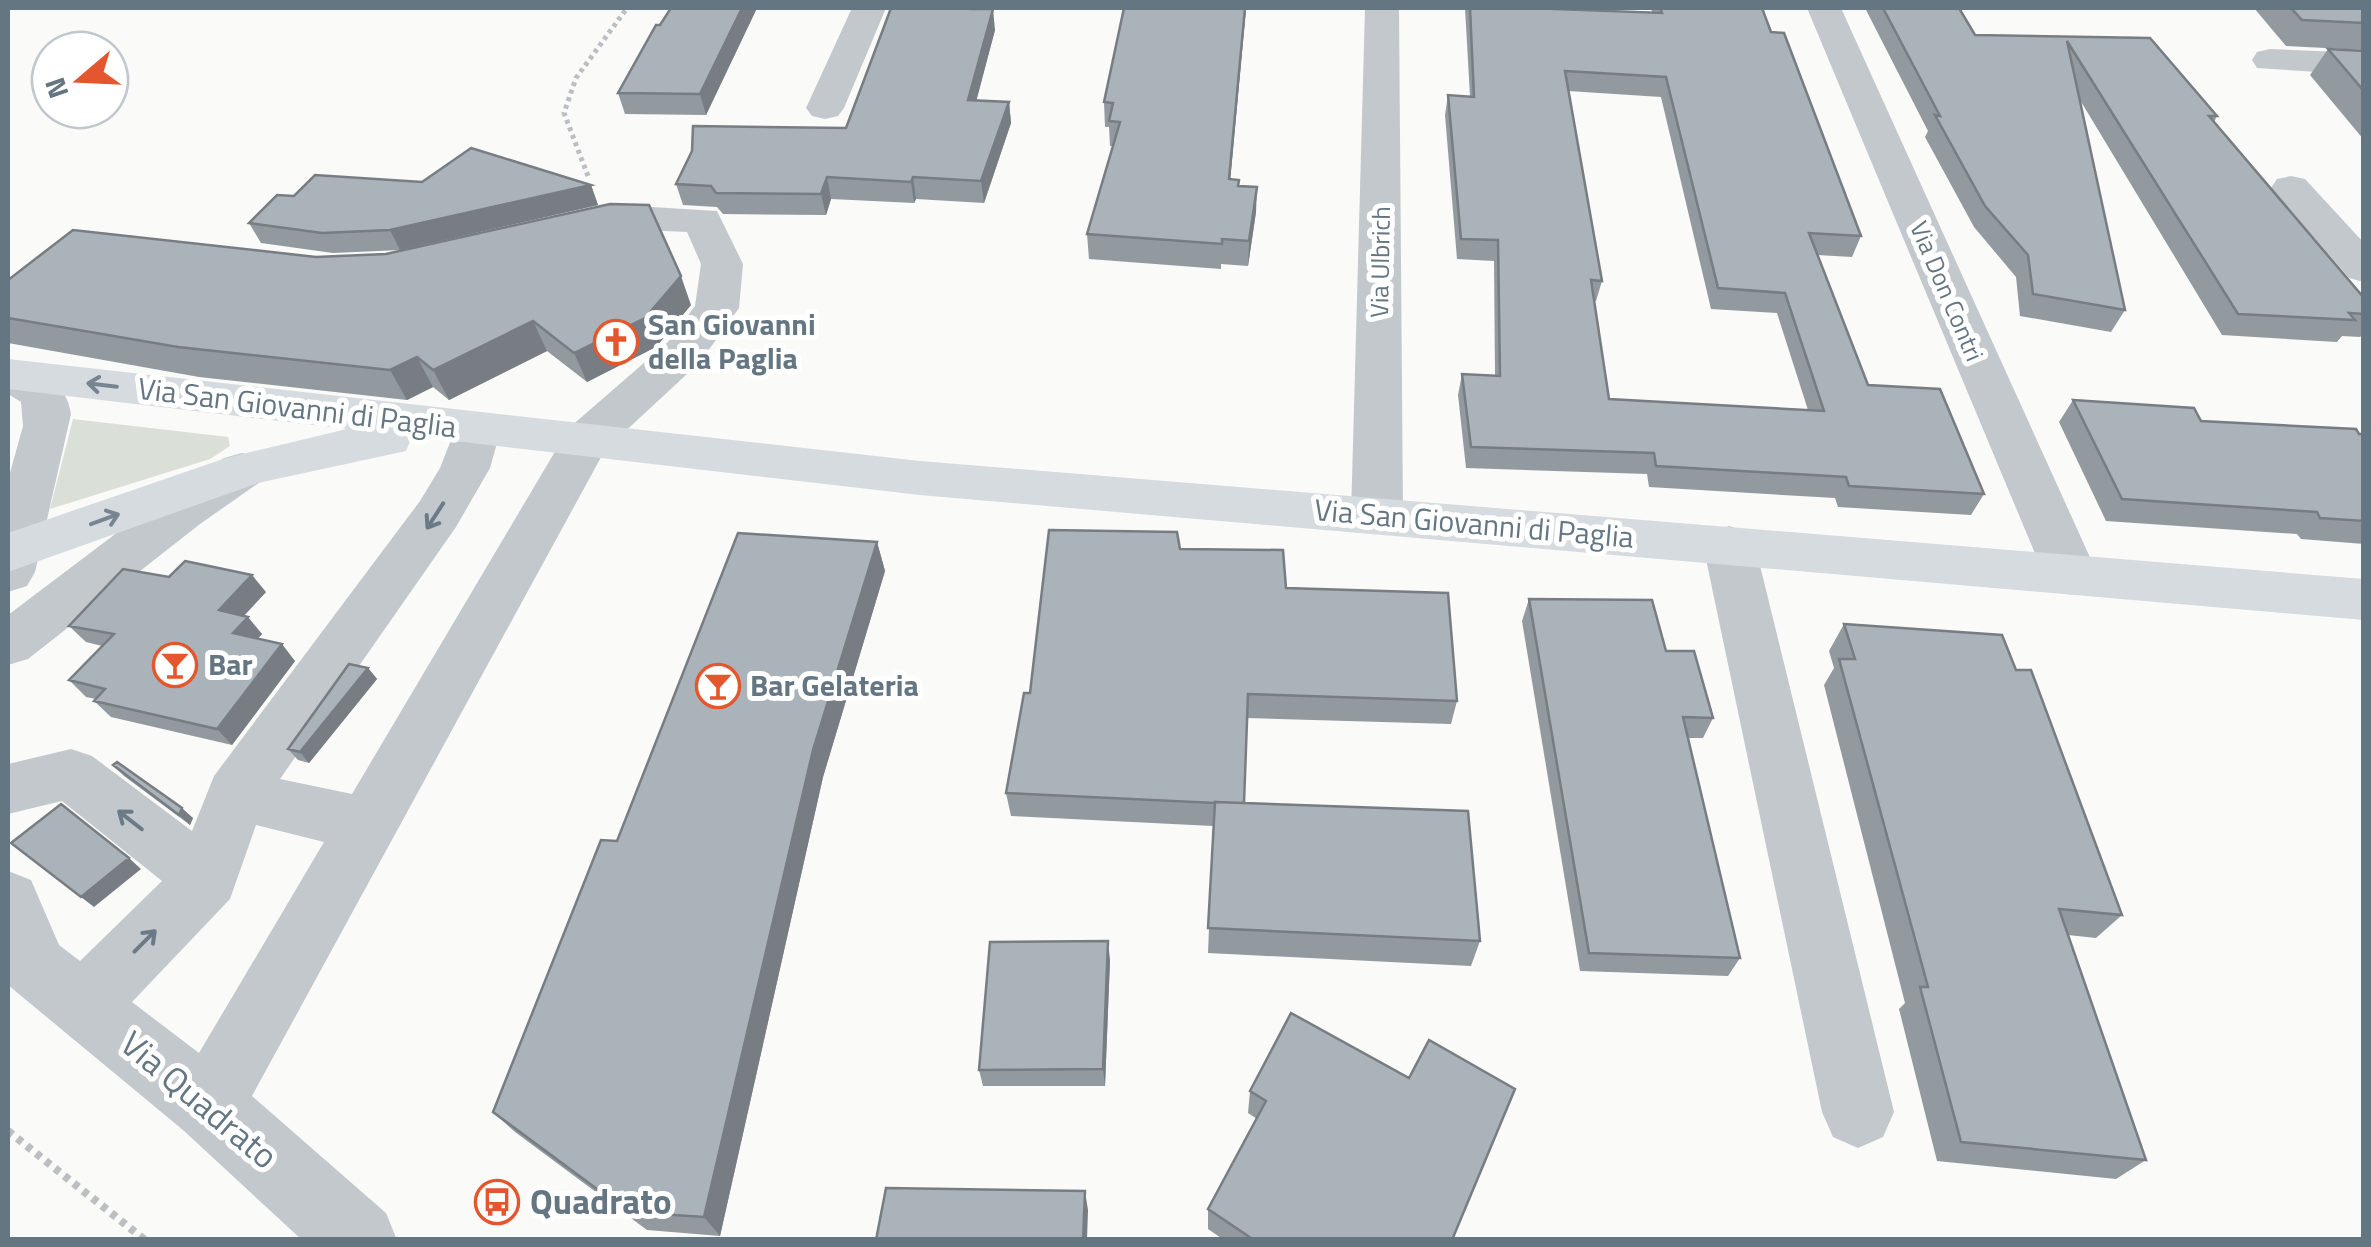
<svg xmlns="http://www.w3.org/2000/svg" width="2371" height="1247" font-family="'Titillium Web',sans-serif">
<rect width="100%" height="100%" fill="#fafaf8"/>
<path fill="#dadfd7" d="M73 419 228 437 230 446 210 459 50 509Z"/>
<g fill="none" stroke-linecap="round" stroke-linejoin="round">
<path stroke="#bbbfc2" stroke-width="5" stroke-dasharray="4 4" stroke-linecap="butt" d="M588 176 564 113 576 78 627 8"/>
<path stroke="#bbbfc2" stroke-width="8" stroke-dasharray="6 6" stroke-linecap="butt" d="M8 1131 145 1240"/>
<path fill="#c3c8cc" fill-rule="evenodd" d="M852 8H886L844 108 838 116 825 119 812 116 806 108Z
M1365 8H1399L1403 516 1395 529 1377 534 1359 529 1351 516Z
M1807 8H1841L2098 575 2090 589 2071 595 2052 589 2044 575Z
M2270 49 2364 53V75L2257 68 2252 60 2257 52Z
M2291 176 2305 179 2364 243V282L2349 278 2271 188 2277 179Z
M619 205 717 211 743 264 739 308 700 362 605 450 252 1096 386 1213 397 1240H302L183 1130 8 985V871L31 880 59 945 80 961 162 881 62 801 8 814V764L71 749 92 756 192 831 214 776 420 501 440 468 460 417 477 413 494 417 501 429 490 468 456 527 280 779 352 794 569 428 668 342 695 306 701 264 687 232 621 229 580 240 565 237 559 228 565 219ZM256 825 324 842 199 1053 132 1002 230 899Z
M8 361C38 369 66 380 71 414L35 572 27 586 8 592V480L23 426 21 402 8 394Z
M242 453 260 458 267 470 260 482 200 524 28 659 8 665V615L163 498 224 458Z
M1729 526 1748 532 1755 545 1894 1112 1883 1137 1858 1148 1833 1137 1822 1112 1703 545 1710 532Z"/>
<path fill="#d6dbdf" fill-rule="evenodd" d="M8 359 920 461 2364 579V620L920 495 412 436 406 451 258 483 8 572V533L226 458 347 429 8 389Z"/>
</g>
<path fill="#929a9f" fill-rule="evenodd" d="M671 8H757L706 115 625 114 618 93Z
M891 8H982L995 30 976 101 1009 102 1011 123 984 203 916 199 914 203 831 199 826 215 723 214 717 207 683 205 676 184 846 128Z
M1124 8H1246L1230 179 1239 186 1256 212 1248 266 1221 264V269L1089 259 1087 234 1113 146H1110L1109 127H1105L1104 102Z
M1465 8H1528L1652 12 1651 8H1762L1771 32 1861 236 1852 257 1817 255 1868 385 1984 494 1971 515 1838 507 1835 498 1649 487 1647 474 1466 468 1458 395 1462 374 1495 375 1494 261 1457 259 1445 115 1448 95 1470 96ZM1568 91 1661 97 1711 309 1777 313 1808 410 1609 399 1594 301H1596L1602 281Z
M1865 8H1959L1975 35 2150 38 2217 116 2214 122 2364 298V333L2360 337 2342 336 2337 342 2222 335 2080 100 2125 310 2111 332 2020 316 2016 277 1974 227 1925 137 1928 131Z
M2254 8H2364V50L2286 46Z
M2328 49 2364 51V140L2310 75Z
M422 182 591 185 598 205 400 250 333 253 261 243 249 223 294 196Z
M8 280 691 305 656 347 587 382 547 351 449 400 433 387 407 400 199 377 8 343Z
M2073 400 2201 421 2364 434V544L2301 539 2297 534 2106 521 2059 422Z
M877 542 885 571 823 777 720 1236 647 1230 515 1132 493 1112 617 841Z
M1180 549 1286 588 1457 701 1451 724 1247 718 1244 803 1480 941 1471 966 1208 953 1213 826 1011 816 1006 793 1030 693Z
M266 592 244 616 262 634 257 639 295 661 232 745 111 717 94 701 96 699 86 697 69 680 102 646 86 642 69 626Z
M1529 599 1666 651 1713 718 1703 738H1688L1740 958 1728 976 1580 971 1522 621Z
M1844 624 2016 670 2122 915 2096 938 2068 935 2146 1160 2116 1179 1937 1161 1899 1009 1905 1003 1824 685 1834 668 1829 651Z
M368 668 377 679 309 763 298 760 288 749Z
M113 765 193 818 190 825 124 776Z
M1110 960 1105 1086H983L979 1070Z
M1291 1013 1452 1240H1224L1208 1229V1209L1257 1119 1248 1113 1250 1091Z"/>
<path fill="#777d82" d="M742 8H757L706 115 700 94Z
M1245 8H1246L1228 204 1229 179Z
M993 9 995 30 971 121 968 100Z
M1009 102 1011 123 984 203 981 181Z
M827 177 831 199 826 215 821 194Z
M913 177 916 199 914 203 911 182Z
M591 185 598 205 400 250 390 230Z
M1257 187 1256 212 1248 266 1249 241Z
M681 276 691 305 656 347 587 382 574 353Z
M533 321 547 351 449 400 433 370Z
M417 357 433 387 407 400 390 370Z
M877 542 885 571 823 777 720 1236 704 1217 813 750Z
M252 575 266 592 233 627 219 610Z
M248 617 262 634 247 650 233 633Z
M282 644 295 661 232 745 217 729Z
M368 668 377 679 309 763 300 752Z
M182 808 193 818 190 825 179 815Z
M129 858 141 869 94 907 81 897Z
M1108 941 1110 960 1105 1086 1103 1069Z
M1085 1191 1088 1210 1087 1240H1083Z"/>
<path fill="#aab3b9" stroke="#777d82" stroke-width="2.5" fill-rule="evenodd" d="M671 8H742L700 94 618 93 656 25H660Z
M891 8H973L972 9H993L968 100 1009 102 981 181 913 177 911 182 827 177 821 194 716 193 711 186 676 184 692 151 693 126 846 128Z
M1124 8H1245L1229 179 1239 180 1238 186 1257 187 1249 241 1222 239V244L1087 234 1120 122 1109 121 1113 103 1104 102Z
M1470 8H1528L1662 13 1660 8H1762L1771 32 1784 33 1861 236 1809 233 1868 385 1940 389 1984 494 1849 486 1846 477 1656 466 1654 453 1471 447 1462 374 1500 376 1498 240 1461 239 1448 95 1474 97ZM1565 71 1666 77 1718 288 1785 293 1824 411 1609 399 1591 280 1602 281Z
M1883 8H1959L1975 35 2150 38 2217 116H2209L2364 298V314L2349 313 2355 320 2238 314 2067 41 2125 310 2033 294 2028 255 1985 206 1935 115 1940 116Z
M2291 8H2364V23L2302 20Z
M2328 49 2364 51V91Z
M471 148 591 185 390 230 322 233 249 223 277 195 294 196 315 175 422 182Z
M610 204 649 205 681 276 645 318 574 353 533 321 433 370 417 357 390 370 178 347 8 318V280L73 230 316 257 386 254Z
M2073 400 2194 408 2201 421 2356 429 2359 434H2364V521L2320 518 2317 512 2122 499Z
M1049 530 1177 532 1180 549 1283 550 1286 588 1448 593 1457 701 1248 694 1244 803 1215 802V803L1006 793 1024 693H1030Z
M738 533 877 542 813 750 704 1217 628 1212 493 1112 601 840 617 841Z
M185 561 252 575 219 610 248 617 233 633 282 644 217 729 94 701 105 689 69 680 114 634 69 626 123 569 169 577Z
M1529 599 1652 600 1666 651H1694L1713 718 1683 717 1740 958 1589 953Z
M1844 624 2002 635 2016 670H2031L2122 915 2059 909 2146 1160 1961 1142 1920 987H1928L1839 659H1855Z
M349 664 368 668 300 752 288 749Z
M117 762 182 808 179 815 113 765Z
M1215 802 1468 811 1480 941 1208 928Z
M61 804 129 858 81 897 11 843Z
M1108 941 1103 1069 979 1070 990 942Z
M1291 1013 1409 1078 1429 1040 1515 1089 1452 1240H1254L1208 1209 1266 1101 1250 1091Z
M886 1188 1085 1191 1083 1240H876Z"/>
<defs><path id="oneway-shaft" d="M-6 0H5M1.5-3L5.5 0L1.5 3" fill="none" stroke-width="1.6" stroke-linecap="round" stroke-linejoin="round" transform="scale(2.5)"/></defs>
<g stroke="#768591">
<use href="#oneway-shaft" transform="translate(102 385) rotate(-173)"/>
<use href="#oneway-shaft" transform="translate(105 519) rotate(-20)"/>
</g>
<g stroke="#6a7a87">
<use href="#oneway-shaft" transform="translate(435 516) rotate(123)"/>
<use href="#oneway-shaft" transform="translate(130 820) rotate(-142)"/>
<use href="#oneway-shaft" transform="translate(145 941) rotate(-45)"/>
</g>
<defs>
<symbol id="church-ring" viewBox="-11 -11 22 22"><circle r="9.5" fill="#fff" stroke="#e4572e" stroke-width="1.5"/><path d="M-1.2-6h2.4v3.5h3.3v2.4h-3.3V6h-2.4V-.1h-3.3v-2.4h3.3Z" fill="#e4572e"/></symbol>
<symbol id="bar-ring" viewBox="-11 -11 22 22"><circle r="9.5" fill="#fff" stroke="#e4572e" stroke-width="1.5"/><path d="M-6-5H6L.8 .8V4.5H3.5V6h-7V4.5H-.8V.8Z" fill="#e4572e"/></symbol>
<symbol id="bus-ring" viewBox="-11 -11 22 22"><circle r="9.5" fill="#fff" stroke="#e4572e" stroke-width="1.5"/><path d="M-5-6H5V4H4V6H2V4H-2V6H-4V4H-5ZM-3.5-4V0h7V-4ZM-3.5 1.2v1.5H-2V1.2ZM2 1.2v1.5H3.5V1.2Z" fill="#e4572e"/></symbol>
</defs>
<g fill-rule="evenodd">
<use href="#church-ring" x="591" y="317" width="50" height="50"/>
<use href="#bar-ring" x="150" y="640" width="50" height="50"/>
<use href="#bar-ring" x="693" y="661" width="50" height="50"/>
<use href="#bus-ring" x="472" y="1177" width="50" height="50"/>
</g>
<g text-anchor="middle" stroke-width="10" stroke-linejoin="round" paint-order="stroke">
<g font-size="25" fill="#657683" stroke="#fff">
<text transform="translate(1380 262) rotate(-89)" y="9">Via Ulbrich</text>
<text transform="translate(1947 291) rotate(67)" y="9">Via Don Contri</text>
</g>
<g font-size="30" font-weight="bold" fill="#657683" stroke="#fff" text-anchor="start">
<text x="648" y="335">San Giovanni<tspan x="648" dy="34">della Paglia</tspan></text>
<text x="208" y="675">Bar</text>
<text x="750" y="696">Bar Gelateria</text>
</g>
<g font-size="30" fill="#657683" stroke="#fff">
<text transform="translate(297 408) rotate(7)" y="10">Via San Giovanni di Paglia</text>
<text transform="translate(1474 524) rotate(5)" y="10">Via San Giovanni di Paglia</text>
</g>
<g font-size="35" fill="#657683" stroke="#fff">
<text transform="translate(199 1100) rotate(40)" y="12">Via Quadrato</text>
</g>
<g font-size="35" font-weight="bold" fill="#657683" stroke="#fff" text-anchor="start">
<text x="530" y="1214">Quadrato</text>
</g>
</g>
<rect width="2371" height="1247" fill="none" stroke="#657683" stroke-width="20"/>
<g transform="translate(80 80) rotate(251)"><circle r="48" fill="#ffffff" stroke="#c1c8cd" stroke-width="2.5"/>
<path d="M0-8L18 38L0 25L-18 38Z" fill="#e4572e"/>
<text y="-15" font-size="28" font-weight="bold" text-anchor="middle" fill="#657683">N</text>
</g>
</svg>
